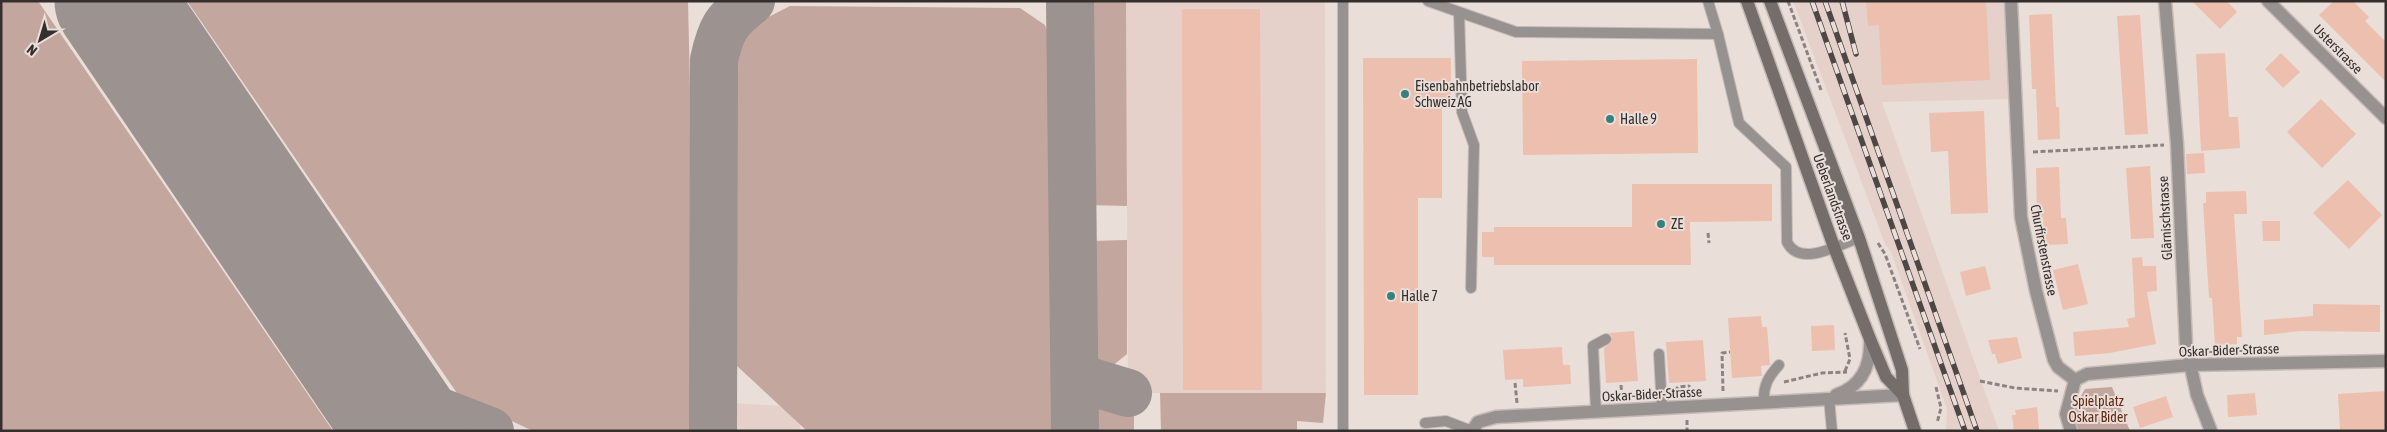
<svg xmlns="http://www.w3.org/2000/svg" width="2387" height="432" font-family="'Asap Condensed',sans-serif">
<rect width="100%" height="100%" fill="#eaded9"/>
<path fill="#e5d1ca" d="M1126 1H1325L1326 393H1128Z
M1793 1H2011L2015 99 1882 102 1999 431H1946L1947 409 1891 252 1885 244Z
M713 402 801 407 800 431H713Z"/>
<path fill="#c3a79e" d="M1 1H38L333 431H1Z
M187 1H688L698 431H533L459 396Z
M1088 1H1126L1127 206 1086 205Z
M790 6 1020 8 1045 25 1059 65 1062 431H807L737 366 728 68 751 26Z
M1127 240V354L1111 367 1101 366 1089 349 1090 241Z
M2112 387 2130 431H2078L2072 412 2085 389Z
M1128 393 1127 399 1134 400V431H1091C1092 418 1097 401 1111 395 1115 393 1123 394 1128 393Z
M1160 393H1326L1323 423 1297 421V431H1161Z"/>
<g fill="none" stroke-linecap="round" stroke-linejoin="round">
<path stroke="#9c928f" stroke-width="48" d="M1070 1 1075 431
M355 355 390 387 423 405 490 431
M1075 377 1128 393
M713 431 714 60C721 28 726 21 751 1"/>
<path stroke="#9c928f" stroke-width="119" d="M114 1 406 431"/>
</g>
<path fill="#edbfae" d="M1866 1H1986L1990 80 1882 85 1879 25 1868 26Z
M2192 1H2227L2237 12 2220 29Z
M2334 1H2353L2369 17 2365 21 2386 42V82L2319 15Z
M1182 9H1260L1262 390H1183Z
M2052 14 2056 107H2059L2060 139 2038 140 2036 89H2032L2029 15Z
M2140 15 2148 134 2125 135 2117 16Z
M2225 53 2229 117H2238L2240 148 2201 151 2196 54Z
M2281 53 2300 72 2283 88 2265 69Z
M1363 58H1451V106H1442V198H1418V395H1364Z
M1697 59 1698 153 1523 155 1522 61Z
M2321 99 2356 134 2322 168 2287 132Z
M1984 111 1988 213 1951 214 1948 151 1931 152 1929 113Z
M2204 153 2205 173 2187 174 2186 154Z
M2150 166 2154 238 2131 239 2126 168Z
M2059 167 2061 218H2066L2068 244 2045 245 2043 217H2037L2036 168Z
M2348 180 2382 215 2349 249 2313 213Z
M1632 184H1772V221L1690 222 1691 265H1494V257H1482V232H1494V227H1632Z
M2246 191 2247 214H2234L2242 337H2237V344L2215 345 2212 298H2209L2203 203H2206V192Z
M2262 221H2280V241H2263Z
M2142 257 2143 266H2156L2157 291 2147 292 2156 344 2110 353 2075 356 2073 332 2129 327 2127 319 2135 317 2132 258Z
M2078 264 2088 304 2063 310 2053 270Z
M1985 266 1991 289 1966 296 1960 272Z
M2313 304 2380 305V332L2301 331 2264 335V320L2313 316Z
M1761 316 1762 327H1767L1770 365 1761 366 1762 376 1732 378 1728 318Z
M1834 325 1835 350 1812 351 1811 326Z
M1634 331 1638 381 1606 383 1604 348 1612 342V336L1609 333Z
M2017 337 2022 358 1998 364 1995 354H1992L1988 340Z
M1703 340 1706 381 1669 383 1666 342Z
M1562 347 1563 365H1570L1571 384 1523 387V379L1505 380 1503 350Z
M2386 391V431H2340L2338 394Z
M2255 393 2257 415 2228 417 2227 395Z
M2166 396 2173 417 2140 428 2133 407Z
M2037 407 2039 429 2014 431 2012 415H2016L2015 410Z"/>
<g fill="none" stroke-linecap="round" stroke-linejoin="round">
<defs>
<path id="service" d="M1428 1 1459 12 1462 112 1474 145 1471 288
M1708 1 1718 34 1739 123 1786 167 1787 242C1800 268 1838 245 1859 238
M1459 12 1516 32 1718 34
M1659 354 1662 408
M1829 398 1832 431
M1764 402C1763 386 1768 377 1779 365
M1596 412 1593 346 1606 339
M1425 423 1446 421 1472 431
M1343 431V1"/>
<path id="minor" d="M2011 1 2021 217 2036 291 2054 360 2058 367 2075 380
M2165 1 2177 144 2186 345 2197 395 2211 431
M2075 380 2087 374 2190 365 2386 361
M1836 395C1862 386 1871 366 1870 339
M1472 431 1478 422 1496 417 1903 395
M2071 431 2066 414 2075 380"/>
<path id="tertiary" d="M2268 1 2386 118"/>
<path id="secondary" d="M1747 1 1834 247 1870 339 1886 377 1903 395
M1770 1 1859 238 1902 370 1903 395 1915 431"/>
</defs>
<use href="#service" stroke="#c6bbb7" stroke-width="12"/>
<use href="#minor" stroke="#c6bbb7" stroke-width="15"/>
<use href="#tertiary" stroke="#c6bbb7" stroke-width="15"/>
<use href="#secondary" stroke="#c6bbb7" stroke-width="15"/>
<path stroke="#8c8380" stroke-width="3" stroke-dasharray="5 2.5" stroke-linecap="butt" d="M1788 1 1821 90
M2033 152 2164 145
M1708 233 1709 243
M1878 243 1885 254 1920 349
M1845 371 1850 359 1845 333
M1980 381 2015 388 2058 391
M1784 382 1822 373 1847 372
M1515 383 1517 403
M1621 385 1622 397
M1936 387 1941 408 1937 423
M1675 391 1678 387 1689 386V385
M1723 391 1722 353 1730 352
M1687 420V431"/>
<use href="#service" stroke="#979290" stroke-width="10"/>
<use href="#minor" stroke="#979290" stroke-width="12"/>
<use href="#tertiary" stroke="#979290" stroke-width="12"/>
<use href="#secondary" stroke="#746d6a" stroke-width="12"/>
<defs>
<path id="rail" d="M1812 1 1965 431
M1825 1 1977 431
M1842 1 1856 54"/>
</defs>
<use href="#rail" stroke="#4d4745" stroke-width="5.5"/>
<use href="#rail" stroke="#eaded9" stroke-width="4" stroke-dasharray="11" stroke-linecap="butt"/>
</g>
<g fill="#38807c" stroke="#eaded9" stroke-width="2">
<circle cx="1405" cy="94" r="5"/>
<circle cx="1610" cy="119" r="5"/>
<circle cx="1661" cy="224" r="5"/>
<circle cx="1391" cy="296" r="5"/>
</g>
<g text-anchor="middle" stroke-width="4" stroke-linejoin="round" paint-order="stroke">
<g font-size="14" fill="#342f2d" stroke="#eaded9">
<text transform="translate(2338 49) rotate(45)" y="5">Usterstrasse</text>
<text transform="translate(1833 197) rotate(70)" y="5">Ueberlandstrasse</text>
<text transform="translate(2165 218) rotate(-93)" y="5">Glärnischstrasse</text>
<text transform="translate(2044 250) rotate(79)" y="5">Churfirstenstrasse</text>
<text transform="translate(2229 350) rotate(-2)" y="5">Oskar-Bider-Strasse</text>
<text transform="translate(1652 394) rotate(-3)" y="5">Oskar-Bider-Strasse</text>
</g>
<g font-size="14" fill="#342f2d" stroke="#eaded9" text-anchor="start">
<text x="1415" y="91">Eisenbahnbetriebslabor<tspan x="1415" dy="16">Schweiz AG</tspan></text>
<text x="1620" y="124">Halle 9</text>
<text x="1671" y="229">ZE</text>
<text x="1401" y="301">Halle 7</text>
</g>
<g font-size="14" fill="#612913" stroke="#eaded9">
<text x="2098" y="406">Spielplatz<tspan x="2098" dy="16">Oskar Bider</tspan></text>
</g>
</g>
<rect width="2387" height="432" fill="none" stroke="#342f2d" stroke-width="5"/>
<g transform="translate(40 40) rotate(218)" stroke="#eaded9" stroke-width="4" paint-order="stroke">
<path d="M0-4L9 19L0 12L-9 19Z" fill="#342f2d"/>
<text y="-8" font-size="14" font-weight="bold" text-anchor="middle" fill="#342f2d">N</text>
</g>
</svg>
